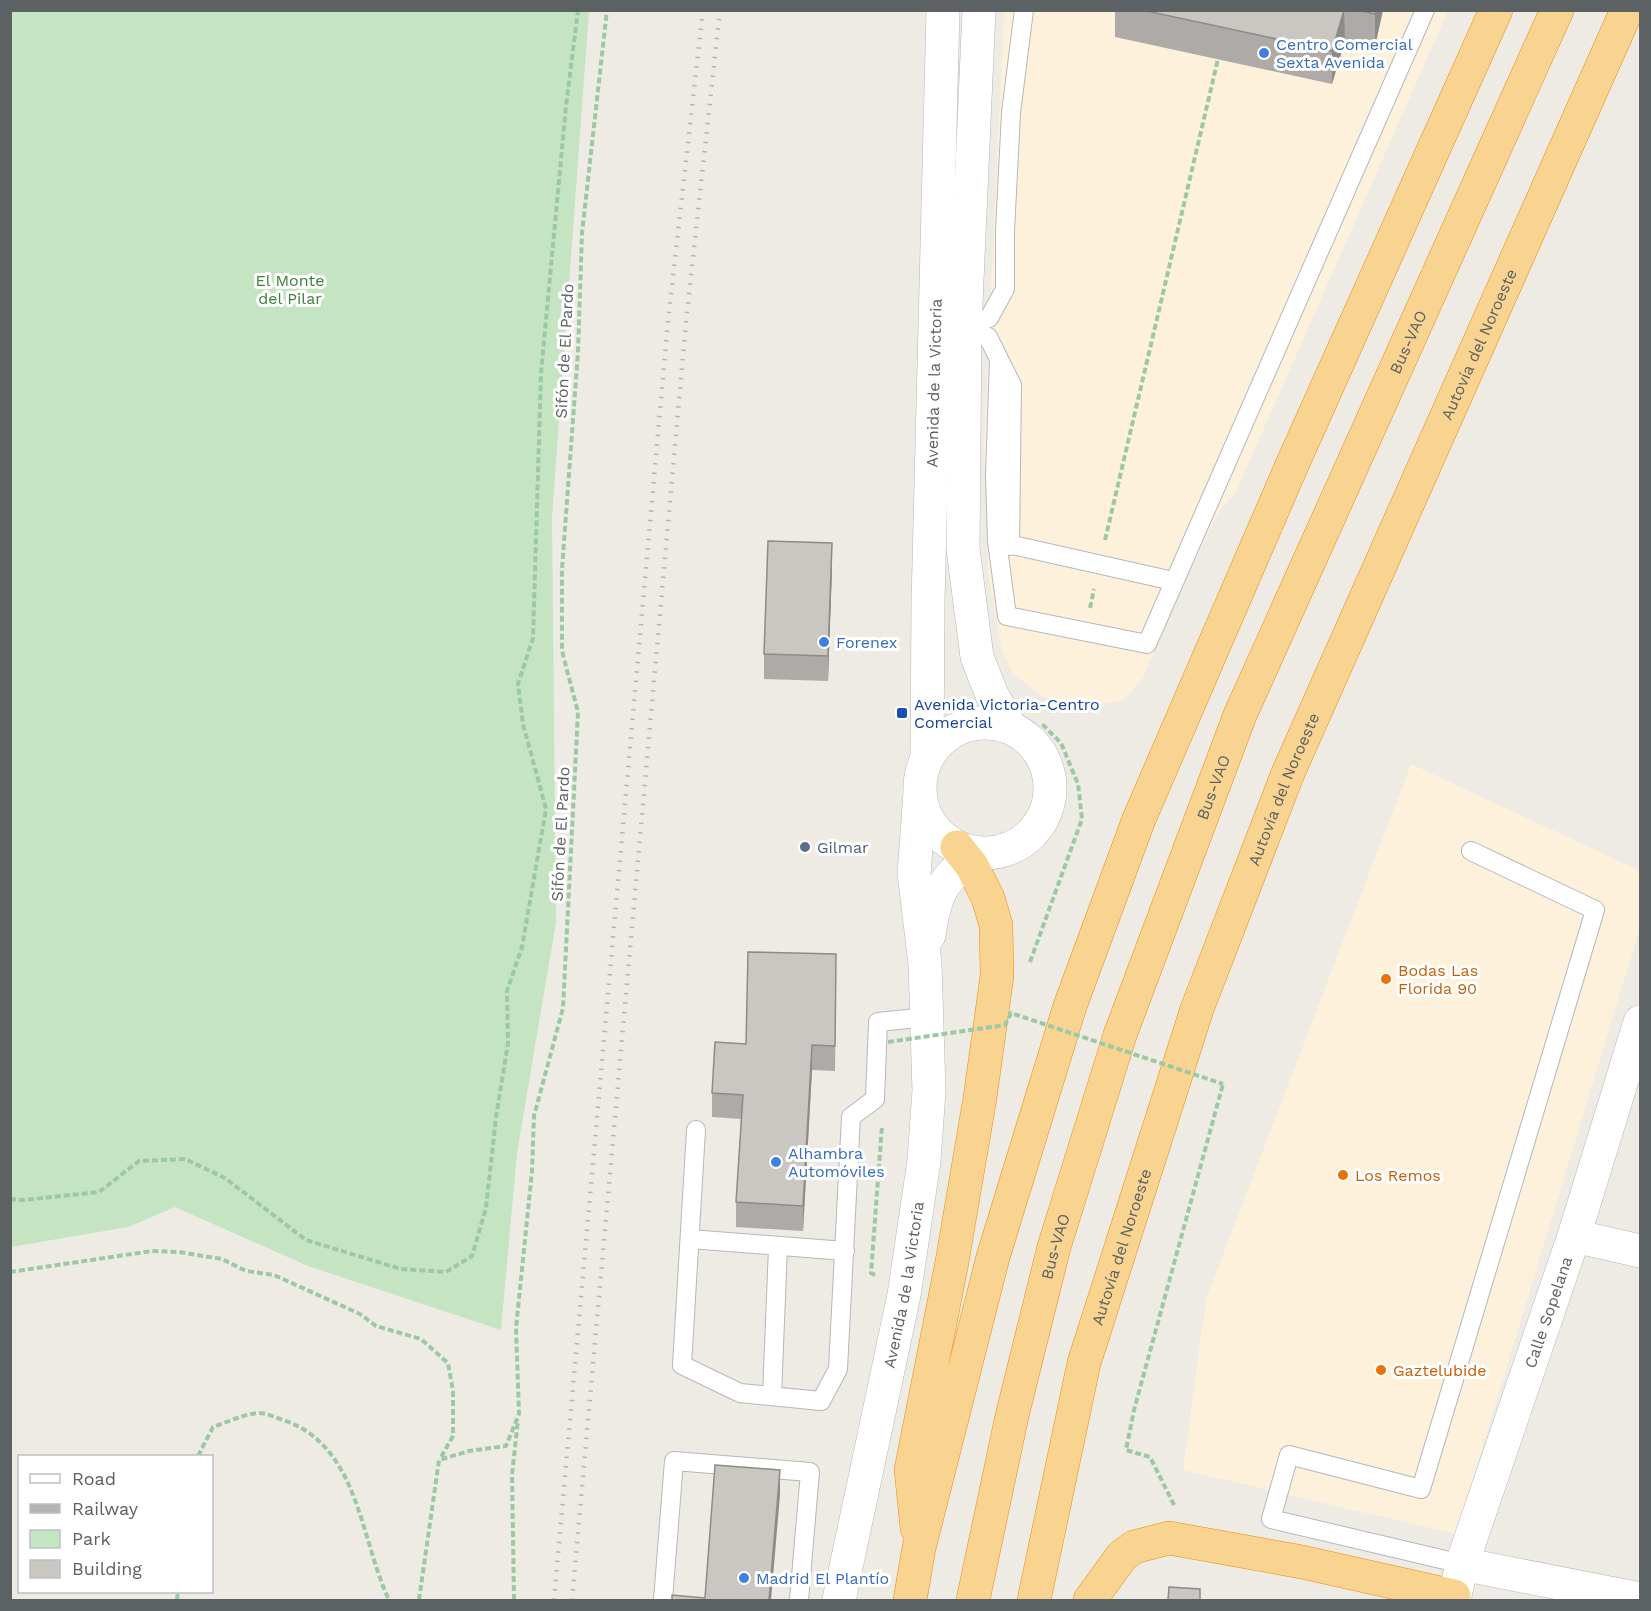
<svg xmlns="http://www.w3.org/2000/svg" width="1651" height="1611" font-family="'Work Sans',sans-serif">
<rect width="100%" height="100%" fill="#eeebe4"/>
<path fill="#fdf1db" d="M1004 11H1448L1235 494 1220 509 1170 612 1143 678 1124 700 1077 709 1044 697 1013 674 1002 651 988 573 984 445Z
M1411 764 1640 871V928L1456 1534 1183 1470 1206 1299Z"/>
<path fill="#c5e5c2" d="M11 10 589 11 552 517 556 922 517 1153 501 1330 308 1266 175 1207 128 1227 11 1247Z"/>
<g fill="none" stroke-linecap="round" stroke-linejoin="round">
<defs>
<path id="service" d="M962 322 988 337 999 359 995 475 997 541 1007 616 1147 644 1425 10
M961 329 965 325 989 318 1005 289V231L1011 113 1024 10
M1001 363 1012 385 1010 546
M999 542 1173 581
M696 1130 682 1365 740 1393 821 1401 838 1369 851 1117 875 1099 878 1022 927 1017
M690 1239 845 1251
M772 1396 778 1247
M1462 1564 1271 1519 1289 1455 1421 1489 1595 910 1471 851
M663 1600 674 1461 810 1472 799 1600"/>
<g id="minor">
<path d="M1574 1236 1640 1251"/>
<path d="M1462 1564 1640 1599"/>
<path id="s1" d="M1454 1600 1462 1564 1574 1236 1640 1022"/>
</g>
<g id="tertiary">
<path d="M979 10 965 325 963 549 977 657 992 695 1010 727"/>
<circle cx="985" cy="788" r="65"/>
<path id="s2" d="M927 757 928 602 943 10"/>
<path d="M929 935C935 893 943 876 979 853"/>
<path id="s3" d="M839 1600 904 1295 924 1161 929 1091 925 963 914 874 920 793"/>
</g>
<g id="motorway">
<path d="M917 1528 911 1470 952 1262 980 1098 997 976 996 925 988 898 972 866 957 847"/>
<path d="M910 1600 919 1548 993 1257 1070 1006 1139 819 1292 465 1496 10"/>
<path id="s4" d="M973 1600 1012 1416 1054 1247 1120 1035 1240 715 1557 10"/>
<path id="s5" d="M1034 1600 1084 1363 1197 1009 1288 773 1627 10"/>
<path d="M1090 1600 1122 1556 1134 1547 1169 1538 1302 1562 1454 1596"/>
</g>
</defs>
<use href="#service" stroke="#b5b7bb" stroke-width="20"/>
<use href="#minor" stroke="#b5b7bb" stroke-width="34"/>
<use href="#tertiary" stroke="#b5b7bb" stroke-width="34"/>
<use href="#motorway" stroke="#eb8b08" stroke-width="34"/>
<path stroke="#9cc8a4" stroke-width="4" stroke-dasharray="6 3" stroke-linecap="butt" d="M1105 540 1218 59
M1090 608 1094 589
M1030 962 1082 819 1078 784 1061 743 1041 723
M10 1199 24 1200 99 1192 139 1161 185 1159 225 1178 306 1240 401 1269 446 1272 472 1256 486 1208 496 1117 508 1043 507 991 522 947 546 809 523 724 518 684 533 638 541 373 566 106 578 10
M10 1272 152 1251 179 1252 222 1259 246 1271 274 1275 360 1314 376 1326 421 1339 448 1363 453 1391V1436L440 1459
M875 1275 871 1273 882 1126
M198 1456 213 1427C227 1422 242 1415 257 1413 265 1412 276 1418 283 1420 359 1445 360 1539 389 1600
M1174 1505 1150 1457 1126 1450 1134 1410 1223 1084
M177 1600 178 1592
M419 1600 439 1460 469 1451 506 1446 519 1414 516 1328 532 1171 534 1116 563 1008 578 712 562 651V569L578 352 582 233 607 10
M514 1600 512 1475 518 1420"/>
<use href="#service" stroke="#fff" stroke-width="18"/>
<use href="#minor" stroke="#fff" stroke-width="33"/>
<use href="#tertiary" stroke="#fff" stroke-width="33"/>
<use href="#motorway" stroke="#f9d390" stroke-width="33"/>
<path stroke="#b3b4b4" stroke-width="4.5" stroke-dasharray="1.5 8" stroke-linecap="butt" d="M554 1600 668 321 703 10
M572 1600 686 322 720 10"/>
<path stroke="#9cc8a4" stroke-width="4" stroke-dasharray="6 3" stroke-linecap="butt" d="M888 1042 1005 1025 1011 1013 1223 1084"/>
</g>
<path fill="#aeaaa7" d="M1115 10H1383L1375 46 1345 41 1332 84 1115 37Z
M832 568 828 681 764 679V654Z
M836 979 835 1071 812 1070 803 1231 736 1227V1202L741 1119 712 1117V1093L746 1044Z"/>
<path fill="#8d8b88" d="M1344 10 1345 41 1332 84V51Z
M1376 10H1383L1375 46V14Z
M832 543V568L828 681V656Z
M812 1045V1070L803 1231V1206Z
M780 1470V1495L771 1600H769Z"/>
<path fill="#cac6c2" stroke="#8d8b88" stroke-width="1.5" d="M1142 10H1344L1332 51Z
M1358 10H1376L1375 14Z
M768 541 832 543 828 656 764 654Z
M748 952 836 954 835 1046 812 1045 803 1206 736 1202 743 1095 712 1093 715 1042 746 1044Z
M715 1465 780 1470 769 1600H672V1595L705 1598Z
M1169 1587 1200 1589V1600H1168Z"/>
<g fill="#3f7fe0" stroke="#fff" stroke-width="2">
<circle cx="1264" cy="53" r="6"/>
<circle cx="824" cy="642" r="6"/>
<circle cx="776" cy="1162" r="6"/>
<circle cx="744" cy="1578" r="6"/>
</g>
<rect fill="#1a4fb4" stroke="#fff" stroke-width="2" x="896" y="707" width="12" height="12" rx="3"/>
<circle fill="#5c6f8a" stroke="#fff" stroke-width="2" cx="805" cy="847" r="6"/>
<g fill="#e8710a" stroke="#fff" stroke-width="2">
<circle cx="1386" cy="979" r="6"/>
<circle cx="1343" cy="1175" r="6"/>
<circle cx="1381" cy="1370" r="6"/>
</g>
<g text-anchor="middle" stroke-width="6" stroke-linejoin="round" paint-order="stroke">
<g font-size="16" fill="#366cbe" stroke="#fff" text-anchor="start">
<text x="1276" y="50">Centro Comercial<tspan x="1276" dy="18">Sexta Avenida</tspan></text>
<text x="836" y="648">Forenex</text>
<text x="788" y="1159">Alhambra<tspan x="788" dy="18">Automóviles</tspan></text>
<text x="756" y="1584">Madrid El Plantío</text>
</g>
<g font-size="16" fill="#3c8137" stroke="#fff">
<text x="290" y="286">El Monte<tspan x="290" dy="18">del Pilar</tspan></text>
</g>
<g font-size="16" fill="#5c6164" stroke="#fff">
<text dy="6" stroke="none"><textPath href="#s4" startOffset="1335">Bus-VAO</textPath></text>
<text dy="6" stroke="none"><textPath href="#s5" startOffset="1336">Autovía del Noroeste</textPath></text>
<text transform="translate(564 351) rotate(-87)" y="6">Sifón de El Pardo</text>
<text dy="6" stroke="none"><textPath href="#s2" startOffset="374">Avenida de la Victoria</textPath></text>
<text dy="6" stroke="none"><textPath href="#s4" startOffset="849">Bus-VAO</textPath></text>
<text dy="6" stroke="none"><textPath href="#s5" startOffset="850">Autovía del Noroeste</textPath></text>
<text transform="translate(560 834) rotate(-87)" y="6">Sifón de El Pardo</text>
<text dy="6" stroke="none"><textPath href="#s4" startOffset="363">Bus-VAO</textPath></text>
<text dy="6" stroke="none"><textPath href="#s5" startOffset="364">Autovía del Noroeste</textPath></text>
<text dy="6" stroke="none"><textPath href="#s3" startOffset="322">Avenida de la Victoria</textPath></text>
<text dy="6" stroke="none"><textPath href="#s1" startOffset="303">Calle Sopelana</textPath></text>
</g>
<g font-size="16" fill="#164399" stroke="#fff" text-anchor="start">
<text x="914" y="710">Avenida Victoria-Centro<tspan x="914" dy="18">Comercial</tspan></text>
</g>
<g font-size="16" fill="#4e5e75" stroke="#fff" text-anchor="start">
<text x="817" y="853">Gilmar</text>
</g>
<g font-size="16" fill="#c56008" stroke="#fff" text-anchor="start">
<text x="1398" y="976">Bodas Las<tspan x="1398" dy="18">Florida 90</tspan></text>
<text x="1355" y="1181">Los Remos</text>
<text x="1393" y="1376">Gaztelubide</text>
</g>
</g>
<rect width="1651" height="1611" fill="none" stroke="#5c6164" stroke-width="24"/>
<rect x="18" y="1455" width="195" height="138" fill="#ffffff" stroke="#bec0c1" stroke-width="1.5"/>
<rect x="30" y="1474" width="30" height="9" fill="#ffffff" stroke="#bec0c1" stroke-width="1.5"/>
<text x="72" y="1485" font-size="18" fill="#5c6164">Road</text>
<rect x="30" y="1504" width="30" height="9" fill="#b3b4b4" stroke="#bec0c1" stroke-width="1.5"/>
<text x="72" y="1515" font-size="18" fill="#5c6164">Railway</text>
<rect x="30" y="1530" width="30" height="18" fill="#c5e5c2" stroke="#bec0c1" stroke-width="1.5"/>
<text x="72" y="1545" font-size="18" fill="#5c6164">Park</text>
<rect x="30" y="1560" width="30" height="18" fill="#cac6c2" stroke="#bec0c1" stroke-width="1.5"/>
<text x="72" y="1575" font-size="18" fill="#5c6164">Building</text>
</svg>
